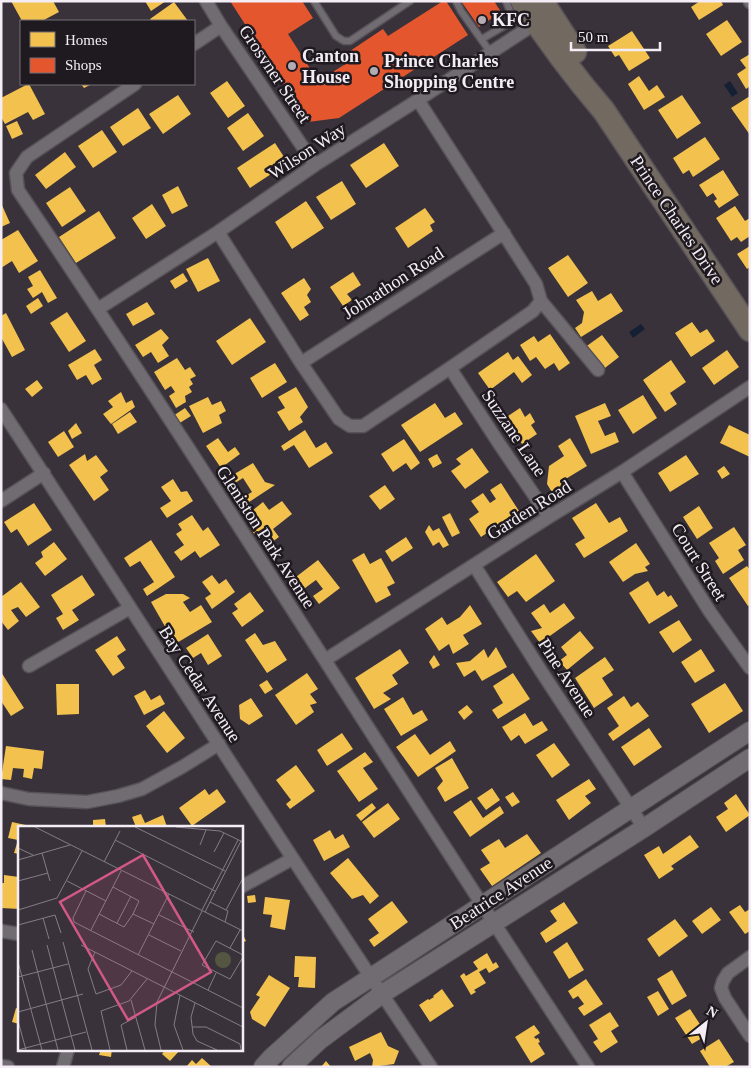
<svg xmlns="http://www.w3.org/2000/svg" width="751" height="1068" font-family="'Times New Roman',serif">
<rect width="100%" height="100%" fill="#39323a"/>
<path fill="#162035" d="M730 81 738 93 732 97 724 85Z
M641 324 645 329 633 338 629 332Z"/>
<path fill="#f2c14e" d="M11 1H53L59 12 42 21H22Z
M145 1H166L151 11Z
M700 1H721L723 5 699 20 691 7Z
M174 2 188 21H151L150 19Z
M727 20 742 42 721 56 706 34Z
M632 31 650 58 629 71 619 55 615 57 608 46Z
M750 54V86L746 89 737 74 746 68 740 60Z
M639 76 649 91 657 85 665 97 644 110 628 84Z
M227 81 245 106 228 118 210 93Z
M28 84H29L45 114 33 120 28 112 5 124 1 117V98Z
M81 84H92L84 88Z
M178 95 191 114 163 134 149 114Z
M682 95 701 123 677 139 658 110Z
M750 96V111L749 112 750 114V135L731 108Z
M138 108 151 128 123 146 110 127Z
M248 113 264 136 243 151 227 128Z
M17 121 23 134 12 139 6 126Z
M102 130 117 152 93 168 78 146Z
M705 137 720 159 693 177 689 170 683 174 673 158Z
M275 143 288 163 250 188 237 168Z
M384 143 399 166 366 188 350 165Z
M65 152 76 167 46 189 35 175Z
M723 170 739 195 719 208 714 201 717 199 713 193 707 197 699 185Z
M342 181 356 204 331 220 316 197Z
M178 186 188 206 172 214 162 195Z
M70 187 86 211 62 227 46 203Z
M306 201 324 228 292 249 275 222Z
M1 203 10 223 1 227Z
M152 204 166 226 146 239 132 218Z
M735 206 745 221 750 218V236L741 242 737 237 731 241 716 218Z
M425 208 435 222 430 225 433 231 408 248 395 228Z
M99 211 116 238 76 263 59 237Z
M18 230 38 261 19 273 12 261 1 268V240Z
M750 246V267L747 269 737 254Z
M568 255 588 283 568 297 548 268Z
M208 258 220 281 198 292 186 269Z
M40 270 57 298 48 303 42 292 33 298 27 289 33 286 28 277Z
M353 272 361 285 347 294 352 300 343 306 330 287Z
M183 273 188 281 175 289 170 281Z
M304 278 311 289 307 295 311 302 304 307 309 315 300 321 281 293Z
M592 291 598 301 611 293 623 311 581 337 575 328 582 323 584 312 576 300Z
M38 298 43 306 31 314 26 306Z
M147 302 155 314 133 326 126 314Z
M67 312 86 341 69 352 50 323Z
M6 313 25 350 12 357 1 337V316Z
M250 318 266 342 232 365 216 341Z
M692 322 700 333 707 329 715 341 691 357 675 333Z
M161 329 169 338 162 345 169 356 158 363 151 352 143 357 135 345Z
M550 334 570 363 559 371 554 363 545 369 536 357 530 361 520 345 534 336 538 342Z
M602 335 619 357 601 371 584 348Z
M95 349 102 360 94 365 102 379 92 385 86 375 77 380 68 365Z
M727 350 739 367 714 385 702 368Z
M508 352 513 360 518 356 532 375 522 383 514 372 490 390 478 373Z
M177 358 185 370 190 367 196 376 190 379 193 384 189 387 192 392 185 396 186 402 176 408 169 396 175 392 171 386 165 390 154 372Z
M671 360 686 382 670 393 677 404 665 412 643 380Z
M275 363 287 382 262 398 250 378Z
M37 380 43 388 32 397 25 389Z
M296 387 308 407 300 417 303 422 289 431 277 412 285 408 278 397Z
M121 392 126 403 132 400 135 407 111 424 103 414 113 407 108 401Z
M643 395 657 418 633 434 618 410Z
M208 397 212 405 221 401 226 411 219 415 222 423 203 433 189 406Z
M435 403 445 418 455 412 463 424 420 452 401 425Z
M605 403 611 416 598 421 605 436 615 432 619 442 591 454 575 416Z
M185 408 191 416 178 424 173 416Z
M520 408 525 417 530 413 535 422 531 425 537 434 522 444 505 418Z
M130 412 137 422 118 434 112 424Z
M76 423 82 433 72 439 68 431Z
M729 425 750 435V457L720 443Z
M305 430 316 448 326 442 333 453 309 468 294 445 284 451 281 446Z
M64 431 74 447 58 457 48 442Z
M218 438 228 452 235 447 240 454 221 468 206 446Z
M570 438 587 466 564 480 570 490 556 499 547 484 549 466 564 456 558 446Z
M404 439 420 463 411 470 406 463 393 472 381 454Z
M472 448 489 472 465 489 451 471 461 464 456 459Z
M85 454 87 461 96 455 108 471 100 477 109 490 94 501 69 465Z
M437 454 442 463 433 468 428 459Z
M686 455 699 474 670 492 658 473Z
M253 463 265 482 275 485 246 504 242 498 252 492 243 478 235 483 231 476Z
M724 466 730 474 722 479 717 471Z
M173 479 181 492 187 491 193 501 167 518 160 508 171 501 161 487Z
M501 483 519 511 481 537 469 519 479 512 471 501 483 493 490 503 496 499 490 490Z
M385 485 395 499 380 510 369 496Z
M282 501 292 514 273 529 279 537 272 542 265 533 258 539 250 528 258 517 252 511 263 502 269 510Z
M34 503 52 530 28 546 17 529 11 533 4 522Z
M596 503 609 523 620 517 628 531 584 558 575 544 585 538 572 518Z
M699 506 713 528 697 539 683 517Z
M450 513 460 533 452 537 442 517Z
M192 515 203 531 208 527 220 545 200 558 195 551 181 561 174 552 184 545 176 534 182 530 178 524Z
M429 525 433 531 439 528 449 545 443 548 439 542 433 546 425 532Z
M734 527 746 545 738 550 744 560 723 574 715 561 719 558 709 543Z
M406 537 413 548 392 562 385 551Z
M151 540 175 577 147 596 143 589 154 582 140 561 130 567 124 558Z
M54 542 67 559 45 576 35 563 43 557 41 552Z
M636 543 650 564 645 567 648 571 635 574 623 582 609 562Z
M364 553 370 564 381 558 395 583 387 587 391 595 376 603 352 560Z
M536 554 555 581 526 602 517 591 508 597 497 582Z
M318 560 340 588 319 604 313 596 323 589 316 580 301 591 292 580Z
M747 566 750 570V605L748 606 729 578Z
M82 575 95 595 72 610 79 620 63 630 56 618 63 614 51 595Z
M212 575 219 584 226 579 235 592 212 609 205 598 211 594 202 582Z
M648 581 657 596 664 591 668 597 671 595 678 606 649 624 629 593Z
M21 582 40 607 26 617 18 607 11 610 19 621 8 630 1 621V597Z
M250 592 264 611 242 627 232 613 238 609 234 604Z
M166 594H183L190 598 183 602 190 612 201 605 212 622 175 644 151 602Z
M564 603 575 618 540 643 531 631 542 628 531 613 544 604 550 613Z
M470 605 482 624 463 635 469 644 453 654 449 644 439 651 425 629 442 617 447 625 460 617Z
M679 620 692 640 673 653 659 632Z
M580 631 594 648 567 670 559 661 567 655 561 647Z
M255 633 263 645 275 641 287 660 267 673 245 640Z
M208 634 222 656 208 665 201 653 193 658 186 648Z
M117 636 126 650 117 656 125 668 113 676 95 650Z
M496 647 507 667 482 681 475 670 464 677 456 663 470 661 484 649 488 658Z
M400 649 409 663 392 675 398 684 383 693 391 699 374 709 355 678Z
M701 649 715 671 695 683 681 662Z
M434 655 440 665 433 669 429 662Z
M605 657 614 670 602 678 613 695 594 708 575 678Z
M1 672 24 708 11 716 1 701Z
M307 673 318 689 310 694 317 703 310 705 314 712 296 725 275 695Z
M513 673 530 699 498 719 492 710 503 703 493 686Z
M267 680 273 689 265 694 259 685Z
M725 683 743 711 709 733 691 704Z
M56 684H79V714L57 715Z
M145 690 151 700 160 695 165 704 144 715 134 696Z
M624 696 631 707 638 702 649 716 613 741 608 734 619 726 607 708Z
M403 697 413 715 422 710 428 720 401 736 384 709Z
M251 698 263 716 249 725 240 719 239 705Z
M467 705 473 712 464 720 458 712Z
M164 711 185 738 167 753 146 726Z
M525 713 533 726 542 721 548 730 525 744 519 735 511 741 502 727Z
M649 728 662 747 634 766 621 747Z
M342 733 353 749 327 766 317 750Z
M415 734 430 755 450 741 456 751 418 777 396 747Z
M554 743 570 765 552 778 536 755Z
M6 746 44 751 42 769 34 768 32 779 23 777 24 769 13 768 11 780 1 779Z
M365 752 373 762 363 768 378 789 359 802 337 771Z
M452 758 469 788 445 802 437 788 443 781 435 768Z
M296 765 315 791 290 809 286 804 291 800 276 780Z
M589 779 596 789 585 796 591 803 569 820 556 800Z
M492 788 500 800 486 810 477 798Z
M205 789 209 795 217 789 226 802 192 826 179 808Z
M513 792 520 802 512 807 505 797Z
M736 794 750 815 726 832 716 817 728 809 724 803Z
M471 800 483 818 500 806 504 813 470 837 453 812Z
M372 803 376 808 361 821 356 815Z
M388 803 400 819 374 838 362 822Z
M141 814 145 823 163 815 167 827H136L132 817Z
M105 819 106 827H93V820Z
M12 822 30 826 19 827V854L14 853 18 840 8 838Z
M330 830 335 839 343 834 350 847 324 861 313 840Z
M527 834 541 853 492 886 480 869 490 863 481 850 499 839 505 848Z
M690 835 699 847 671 866 674 869 659 879 644 855 659 846 663 854Z
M348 858 379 896 370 904 363 895 352 899 330 873Z
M4 875 19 877V909L1 908V883H4Z
M255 895 256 902 248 903 247 896Z
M265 897 290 900 285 930 270 927 272 915 263 914Z
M392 901 408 922 374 947 369 940 379 933 368 919Z
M564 902 578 923 546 943 540 933 557 921 550 911Z
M740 905 745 912 750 909V931L745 934 729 912Z
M711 907 721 920 702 934 692 921Z
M675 919 688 936 659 957 647 939Z
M241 931 246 941 241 943Z
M567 942 584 970 569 979 553 952Z
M487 953 493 964 496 962 499 967 489 973 486 968 479 972 486 983 474 990 476 992 471 995 460 976 464 973 466 976 478 969 473 962Z
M295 956 316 957 315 988 298 987 299 977H294Z
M672 970 687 996 672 1005 657 979Z
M269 975 290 988 265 1027 252 1019 250 1012 260 997 256 995Z
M586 979 603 1004 584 1016 578 1008 584 1004 578 996 573 999 568 991Z
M442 989 454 1006 430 1022 419 1005 428 999 429 1000 434 997 433 996Z
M658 991 669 1009 658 1016 647 997Z
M16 1008 19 1009V1024L12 1022Z
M690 1009 707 1035 692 1044 675 1018Z
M610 1012 619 1026 611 1031 618 1042 601 1053 593 1042 598 1039 589 1025Z
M534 1025 540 1033 534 1037 536 1039 538 1038 540 1042 538 1043 545 1054 531 1063 515 1037Z
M381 1032 388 1046 399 1051 394 1064 372 1067 373 1060 370 1053 355 1061 349 1047Z
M719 1039 734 1062 725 1067H710L700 1051Z
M101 1049H112L111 1057 99 1055Z
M166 1049H181L170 1061 162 1054Z
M202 1058 212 1067H186L192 1060 196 1064Z
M326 1061 331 1067H321Z"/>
<path fill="#e4572e" d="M230 1H302L313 18 288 34 318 81 352 60 347 53 383 29 388 36 443 1H446L468 35 339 118 308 122Z
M461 1H494L501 12 479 27Z"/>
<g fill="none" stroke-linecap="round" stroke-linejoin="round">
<defs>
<path id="lane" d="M314 1 336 36 344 41H350L410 1
M456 1 461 11 491 53
M482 39 509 23 512 16 506 1"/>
<path id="street" d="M206 1 221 26 315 165
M750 1V2
M194 44 221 26
M135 84 27 157 16 173 18 190C213 479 396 776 588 1067
M218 232 301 363 339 419 350 426H363L450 368 533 311 541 301 536 284 418 100
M541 301 598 370
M98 309 218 232 315 165 418 100 536 23
M301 363 504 233
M450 368 500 445 549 517
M1 409C145 628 284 850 431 1067
M622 472 710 612 750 668
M1 501 44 473
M474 565 541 671 644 828
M325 660 549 517 622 472 750 387
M29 666 130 608
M1 793 29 799 87 802 118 796 142 789 182 767 219 744
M241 887 292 859
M1 931 19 934
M750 957 728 973 723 981 721 988 725 998 750 1036
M1 1066 8 1067
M63 1067 68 1049"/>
<path id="secondary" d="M263 1067 271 1058 333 1002 750 731
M291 1067 320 1040 382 994 644 828 750 758"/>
<path id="highway" d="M522 1C547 40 574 76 604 111L750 330
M542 1 575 52"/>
</defs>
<use href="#lane" stroke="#575158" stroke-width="9"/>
<use href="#street" stroke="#575158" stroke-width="15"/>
<use href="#secondary" stroke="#575158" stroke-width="20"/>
<use href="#highway" stroke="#575158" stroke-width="25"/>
<use href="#lane" stroke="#716c72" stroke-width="6"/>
<use href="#street" stroke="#716c72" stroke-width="12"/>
<use href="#secondary" stroke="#716c72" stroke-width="18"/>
<use href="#highway" stroke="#726a60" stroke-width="22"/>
</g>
<g fill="#b3acb4" stroke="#1f1920" stroke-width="2">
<circle cx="482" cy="20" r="5"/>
<circle cx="292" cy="66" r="5"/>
<circle cx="374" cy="71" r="5"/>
</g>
<g text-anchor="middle" stroke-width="5" stroke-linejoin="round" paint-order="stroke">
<g font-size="18" font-weight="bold" fill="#f4edf5" stroke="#1f1920" text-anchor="start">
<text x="492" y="26">KFC</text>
<text x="302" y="62">Canton<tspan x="302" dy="21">House</tspan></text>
<text x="384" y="67">Prince Charles<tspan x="384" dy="21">Shopping Centre</tspan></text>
</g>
<g font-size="18" fill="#f4edf5" stroke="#1f1920">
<text transform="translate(275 74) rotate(56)" y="6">Grosvner Street</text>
<text transform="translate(307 151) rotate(-33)" y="6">Wilson Way</text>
<text transform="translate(677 220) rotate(56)" y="6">Prince Charles Drive</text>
<text transform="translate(393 283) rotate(-33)" y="6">Johnathon Road</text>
<text transform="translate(514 433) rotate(56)" y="6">Suzzane Lane</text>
<text transform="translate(529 510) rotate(-32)" y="6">Garden Road</text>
<text transform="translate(266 537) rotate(57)" y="6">Gleniston Park Avenue</text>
<text transform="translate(699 562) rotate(58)" y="6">Court Street</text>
<text transform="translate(567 678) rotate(57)" y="6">Pine Avenue</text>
<text transform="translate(200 684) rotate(57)" y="6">Bay Cedar Avenue</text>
<text transform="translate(501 893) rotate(-33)" y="6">Beatrice Avenue</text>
</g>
</g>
<g transform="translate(18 826)">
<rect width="225" height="225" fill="#39323a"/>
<path d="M197 134a8 8 0 1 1 16 0a8 8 0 1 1-16 0Z" fill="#555642"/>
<path fill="none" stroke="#847d85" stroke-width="1" d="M17 1 225 105M117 1 207 45M158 1 202 5 225 16M97 14 197 65M182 19 188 4M0 22 15 29M196 26 206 7M24 27 32 55M0 34 52 19M86 36 102 5M0 55 30 47M49 55 88 75M68 65 55 92 56 96 225 182M192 76 210 85 207 96M0 84 39 72 64 25M184 84 220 14M208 84 225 52M187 86 223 15M81 88 106 101 115 88 121 75 95 61M115 88 136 98M141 89 176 106M25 92 31 113M99 97 113 70M0 99 37 89 43 107M73 104 103 45M131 109 163 125M45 116 74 224M29 119 57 224M63 119 225 201M212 122 222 104M14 124 40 224M77 126 70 143 78 168 103 159 114 145M120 129 151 68M225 129 198 115 184 139 212 153 225 131M0 136 24 224M0 151 50 138M190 164 198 147M162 169 156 199 165 224M113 174 127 224M177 177 173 191 175 208 179 215 199 224M0 186 65 168M0 195 8 224M174 201H188L222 218 223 224M0 224 68 206M92 224 83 185 111 175 129 153M109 224 103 199 118 191M143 224 137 199 139 176 184 85"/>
<path fill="#d15889" fill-opacity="0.15" stroke="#d15889" stroke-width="2.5" d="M125 29 193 146 110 194 42 76Z"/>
<rect width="225" height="225" fill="none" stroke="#f4edf5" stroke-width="2.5"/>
</g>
<rect width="751" height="1068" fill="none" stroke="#f4edf5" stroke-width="5"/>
<rect x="20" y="20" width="175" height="65" fill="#1f1920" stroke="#746e75"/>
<rect x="30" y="32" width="25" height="15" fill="#f2c14e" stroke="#746e75"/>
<text x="65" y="45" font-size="15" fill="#f4edf5">Homes</text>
<rect x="30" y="58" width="25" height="15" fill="#e4572e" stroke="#746e75"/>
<text x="65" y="70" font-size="15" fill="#f4edf5">Shops</text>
<g transform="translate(706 1023) rotate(30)" stroke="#1f1920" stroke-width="4" paint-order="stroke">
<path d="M0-4L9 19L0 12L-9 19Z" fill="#f4edf5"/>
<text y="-8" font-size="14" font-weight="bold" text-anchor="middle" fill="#f4edf5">N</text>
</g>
<path d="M571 42v8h89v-8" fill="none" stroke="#f4edf5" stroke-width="2.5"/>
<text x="578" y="42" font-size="15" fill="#f4edf5" stroke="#1f1920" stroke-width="4" paint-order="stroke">50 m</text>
</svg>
